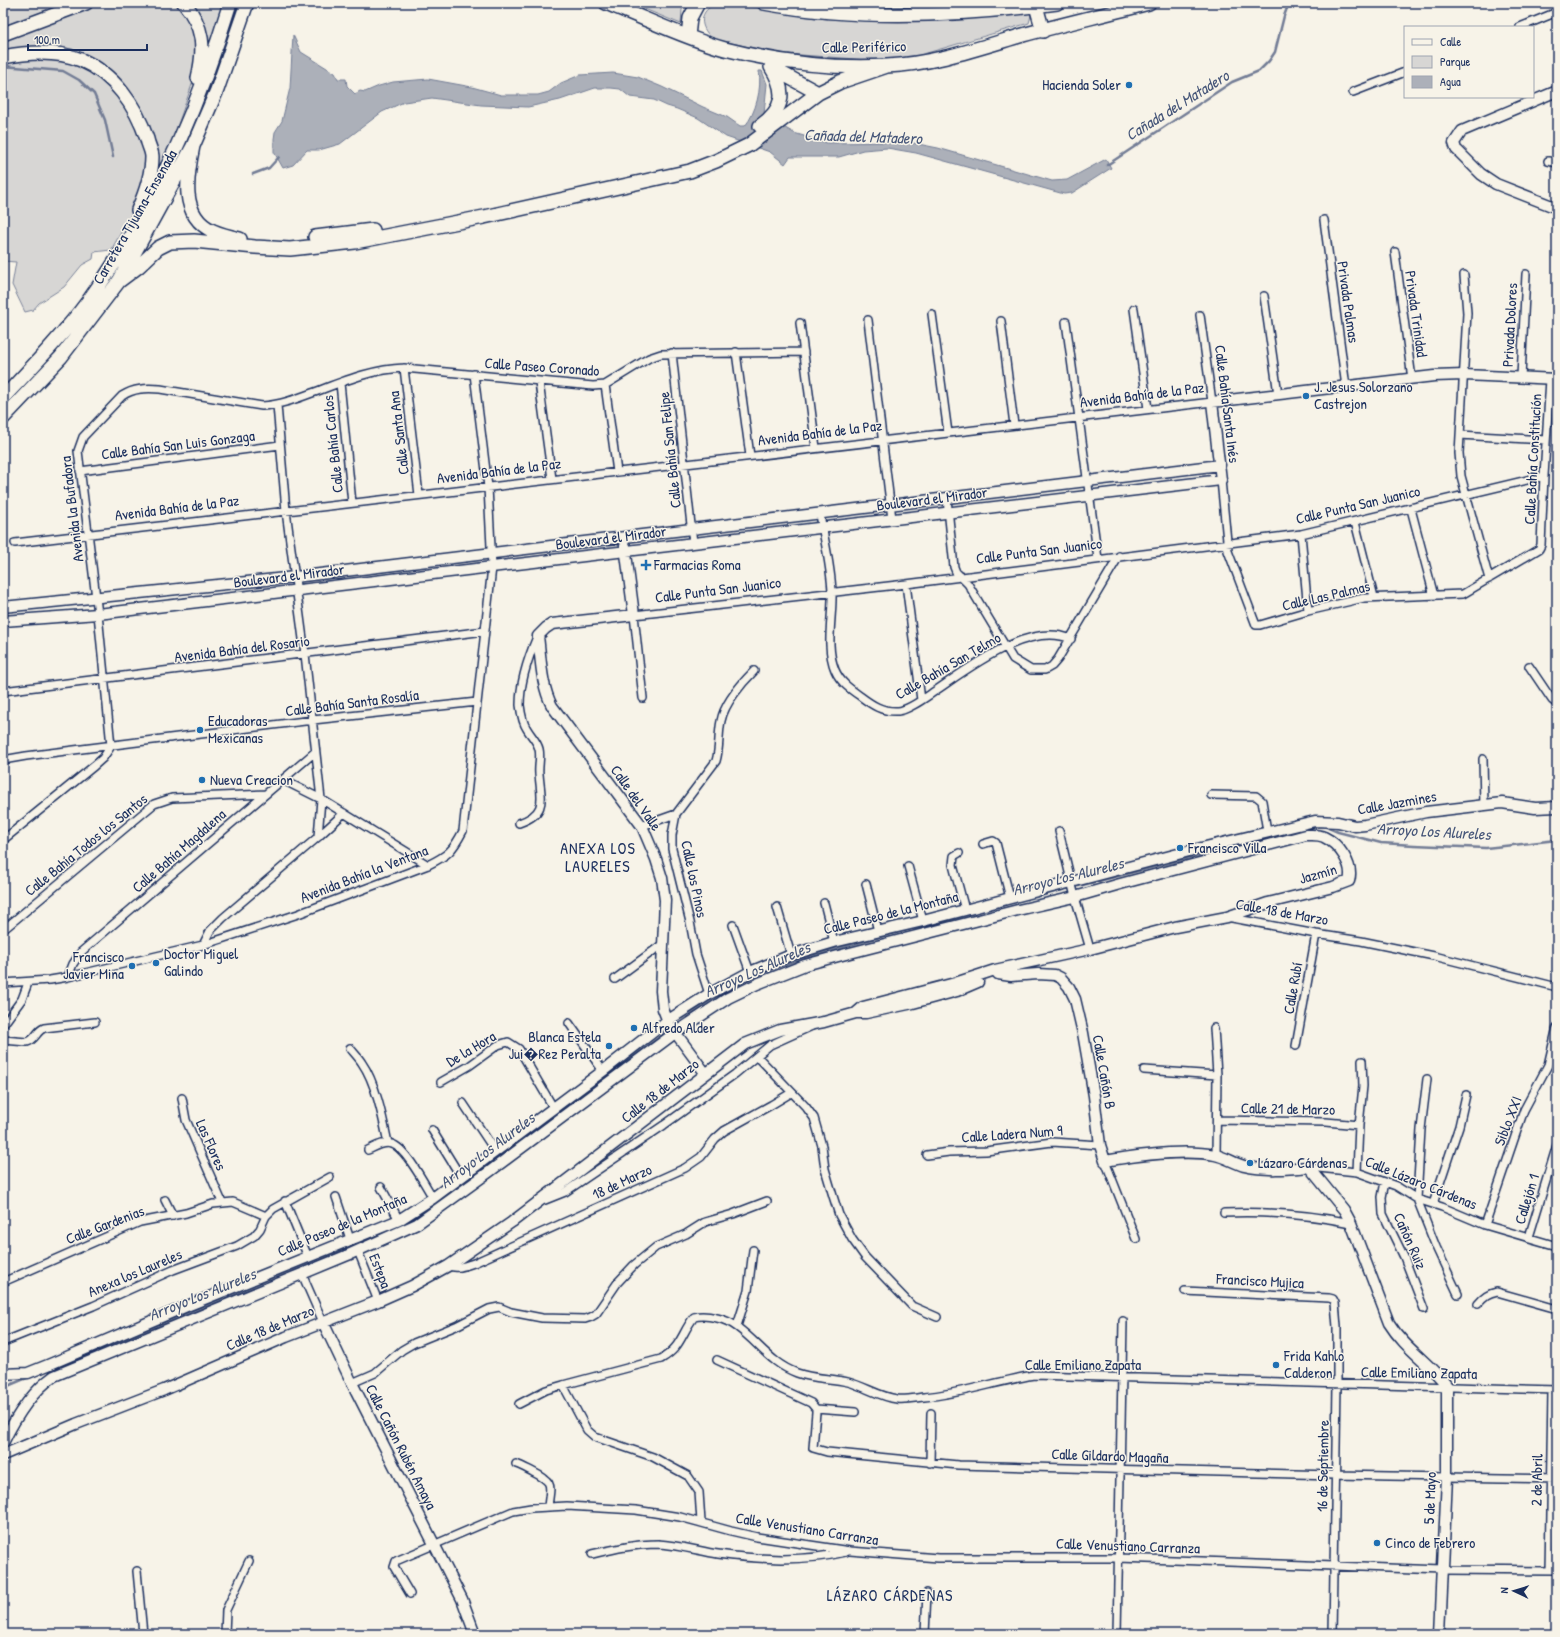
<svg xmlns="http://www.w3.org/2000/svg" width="1560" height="1637" font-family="'Patrick Hand',sans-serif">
<rect width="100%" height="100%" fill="#f7f3e8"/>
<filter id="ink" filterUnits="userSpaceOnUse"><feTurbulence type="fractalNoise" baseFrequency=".025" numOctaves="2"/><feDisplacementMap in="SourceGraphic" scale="8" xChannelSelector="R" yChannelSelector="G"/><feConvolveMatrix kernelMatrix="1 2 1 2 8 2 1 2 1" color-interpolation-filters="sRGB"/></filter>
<g filter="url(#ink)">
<path fill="#d7d6d4" stroke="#798299" d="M3 3H179L198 32 195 76 170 147 111 250 94 252 93 259 82 265 64 287 39 303 33 310 25 312 12 285 16 262 3 261Z
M188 3H224L208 47Z
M630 3H685L682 10 681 24Z
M722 3C757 5 792 17 828 19 895 22 962 16 1029 12L1031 15 1029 23 903 60 857 59 801 55 777 53 713 39C696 25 700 6 722 3Z"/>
<path fill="#acb0b9" stroke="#727c95" d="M293 35 301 52 335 73 338 79H346L347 86 355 94 360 91 365 92 379 86 393 82 428 79 472 87 501 95H538L549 92 561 83 580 75 613 73 638 77 662 87 703 107 727 117 740 126H745C756 113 762 88 759 71H762L767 84 764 114 766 117 794 133 827 143 908 142 938 148 1052 181 1067 180 1106 159 1111 168 1072 193 1064 194 916 153 887 148 863 150 839 157H790L785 164 770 152 726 137 698 118 677 109 667 106 654 100 630 97 620 89 611 88H595L560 100 528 107 481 105 432 98 404 102 382 112 340 144 319 150H307L293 165 283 168 274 152V139L275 132 282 121 290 88Z"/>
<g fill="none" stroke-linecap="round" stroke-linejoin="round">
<path stroke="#727c95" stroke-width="2.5" d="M3 66 63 71 79 80 94 94 105 120 113 157
M1107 165 1232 82 1259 71 1269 61 1275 52 1284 16 1289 3
M253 174 269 168 279 157
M1035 897 1309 828 1324 826 1338 832 1381 843 1414 845 1486 848 1557 840
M675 1026C689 1016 703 1005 717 996 776 961 845 947 910 929
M402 1226 438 1202 670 1029
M95 1351 392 1230
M3 1388 29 1377"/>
<defs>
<path id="street" d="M1520 27 1557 12
M1353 92 1405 72
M1548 161 1557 163
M1324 220 1346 387
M1395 252 1412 379
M1464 275 1467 313 1459 453 1461 476 1489 579
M1264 296 1278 394
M1134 309 1148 409
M932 314 948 433
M868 320 892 519
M1001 321 1014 425
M1066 322 1098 559
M800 323 816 448
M736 352 750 456
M672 353 693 543
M404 368 419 495
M1521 377 1526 274
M539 382 552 479
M340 383 352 503
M605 385 617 472
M277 405 286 511 305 654 321 799 318 837
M1460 435 1546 440
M80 471 280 445
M1221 480 1228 551 1256 625H1260L1308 611 1364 598 1463 594 1539 549 1541 545 1544 476 1550 379
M947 499 954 567 956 572 968 584 1013 659 1031 670H1045L1052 666 1058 659 1119 556
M1411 509 1434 596
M820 514C824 539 831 566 832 592 833 617 825 646 835 670 840 682 850 689 860 696 872 705 882 712 898 711 909 710 926 697 935 691 969 668 1029 621 1071 639
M1355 522 1374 597
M1301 534 1308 611
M15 543 1212 402 1200 315
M906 584 921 700
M1529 666 1552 700 1557 704
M3 691 485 631
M643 698 634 615 906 584 1301 534 1544 476
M111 746 98 614 78 451 83 437 122 396C134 388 146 388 160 389L262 406C280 405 296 399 312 393 342 382 372 369 404 368L593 386 605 385 649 358 661 354 804 352
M1483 759 1484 805
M3 760 26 756 313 720 477 702
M283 780 321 799 428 865
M1211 795 1256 796 1262 801 1267 831
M519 823C548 813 541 799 539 774 538 766 541 757 539 749 537 741 531 736 527 729 522 722 521 713 520 705 520 682 528 658 537 637
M642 826 676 814
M1059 831 1075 897 1090 949
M3 840 94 766 103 758 111 746
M983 844 993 841 996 843 1010 898
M959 853 954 856 953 865 965 910
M908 866 923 921
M866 884 878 931
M824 903 834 942
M777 907 791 955
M1227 917 1316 934 1361 941 1434 956 1557 987
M733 925 750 972
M3 930 154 804 172 798 265 794
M203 945 210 931 223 918 318 837 344 813
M68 977 73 964 81 952 315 752
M615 979 664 943
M3 983 50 980 68 977 203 945 298 914 428 865C448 855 452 852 463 831L492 567 488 487 474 374
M709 994 696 954 690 922 672 849V835L676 814 716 761C720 748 718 734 721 721 724 704 742 683 754 671
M569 1023 603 1071
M3 1025 22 999 28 983
M1214 1028 1217 1075 1216 1155
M3 1040 27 1042C36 1040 36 1031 44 1028L95 1022
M1296 1046 1316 934
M350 1048C354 1053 359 1058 362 1063 376 1083 383 1119 388 1143
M757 1056 806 1107 814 1118 822 1146 825 1169 833 1196 839 1215 852 1239 865 1257 912 1306 937 1317
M1144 1070 1217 1075
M1427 1079 1421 1129 1417 1199 1436 1247 1458 1294
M441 1082 469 1066 498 1045 508 1042 519 1049 553 1107
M182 1098 186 1120 222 1202
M463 1103 495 1151
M1217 1120 1326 1122 1359 1125
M432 1130 461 1177
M368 1150C375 1147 384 1141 392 1144 406 1148 425 1185 433 1198
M927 1155 949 1152 986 1151 1052 1142 1100 1145
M1105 1161 1136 1239
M1309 1167 1357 1172 1396 1186 1417 1199 1442 1207 1485 1225 1557 1246
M1357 1172 1359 1125 1363 1086 1362 1061
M1385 1182 1382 1197 1383 1214 1404 1257 1424 1309
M381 1187 399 1220
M336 1197 350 1239
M165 1200 173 1216
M545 1200 565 1192 664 1125 735 1074 770 1045 812 1026
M285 1201 308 1257
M1433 1204 1459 1126 1466 1095
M1224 1213C1266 1211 1310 1215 1351 1223
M1485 1225 1524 1110 1548 1065 1557 1027
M1529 1237 1557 1145
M358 1251 378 1301
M448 1266C458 1269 465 1266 474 1263L685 1168 701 1157 715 1139 724 1131 771 1105 791 1093
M302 1274 323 1322
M3 1282 140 1222 186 1213 213 1204 233 1202 266 1216
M1185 1291 1329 1298 1333 1299 1335 1303 1337 1327V1384L1333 1634
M1478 1304C1484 1297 1488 1294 1497 1292L1557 1309
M737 1326 748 1291 753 1250
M3 1342 93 1306 173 1270 237 1246 254 1236 260 1229 266 1216 273 1209 330 1177
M717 1360 811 1403 816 1409V1412L813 1448 827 1452 958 1465 1335 1475 1557 1479
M352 1383 375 1373 402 1350 414 1343 456 1326 489 1309 499 1307 511 1312 542 1318 585 1319 591 1317 596 1314 618 1282 634 1265 656 1247 686 1234 705 1222 733 1214 767 1201
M563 1385 587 1430 595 1437 653 1457 688 1476 699 1492 701 1522
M519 1404 546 1390 563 1385 661 1359C681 1348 681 1334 694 1317 707 1314 727 1319 737 1327 759 1343 770 1363 797 1373 813 1379 831 1378 848 1382 864 1386 880 1397 897 1399 906 1400 915 1398 924 1397 962 1394 997 1381 1034 1375L1557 1390
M816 1409 855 1412
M930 1463 931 1413
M516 1464C522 1466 527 1469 533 1472 555 1483 550 1485 548 1507
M592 1554C614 1549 636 1544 658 1544 679 1545 699 1551 718 1554 760 1560 804 1562 846 1552
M137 1571 143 1634
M1549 1571 1552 1390
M410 1594 394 1567 396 1561 513 1511 531 1508 567 1506 636 1510 680 1517 731 1531 757 1537 850 1551 938 1558H1119L1443 1570 1557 1571
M225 1634 226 1610 249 1561
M694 1634H707
M925 1634 927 1593
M1117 1634 1123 1321"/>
<path id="secondary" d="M1557 91 1462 131 1454 143 1456 149 1481 174 1496 184 1557 208
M625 546 634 615 552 624 546 628 538 636C541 659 541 685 552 706L642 826 656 859 662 878 665 900 664 923 661 991 663 1009 669 1024 706 1074
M3 607 295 577 1220 465
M3 621 98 614 1221 480 1212 402 1434 376 1464 375 1557 379
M996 971 998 974 1011 976 1038 974 1055 975 1061 978 1069 987 1075 999 1083 1033 1094 1096 1100 1145 1105 1161C1134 1156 1186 1149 1215 1155 1225 1157 1234 1163 1244 1166 1265 1171 1287 1169 1309 1167L1344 1210 1351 1223 1389 1323C1405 1349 1429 1362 1447 1386V1477L1440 1634
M323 1322 352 1383 462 1599 475 1634
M3 1374 28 1373 48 1365 187 1306 399 1220 433 1198 603 1071 667 1021 709 994 750 972 791 955 834 942 923 921 1197 849 1315 821 1338 822 1355 826 1365 825 1426 812 1502 803 1535 808 1557 807
M3 1443C15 1418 31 1392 54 1376L348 1255 417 1224 489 1172 675 1033 728 998 757 984 805 965 842 955 1018 910 1075 897 1120 884 1306 835C1312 835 1318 834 1324 837 1339 844 1354 865 1349 881L1333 887 1268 903 1227 917 1175 927 1090 949 995 970 955 983 863 1007 856 1013
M3 1455 76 1424 164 1390 286 1337 378 1301 412 1286 448 1266 512 1222 745 1044 780 1030 824 1022 856 1013H866L913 1003 957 991 978 982"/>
<path id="highway" d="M184 3C204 27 205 48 198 78
M606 3C645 18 684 38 725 49 776 62 833 69 887 66 933 64 979 48 1023 35 1064 24 1107 14 1149 3
M764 3C860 21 961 16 1057 3
M1036 6 1043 31
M3 34 86 3
M688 36 690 18 698 3
M3 57C29 52 56 50 81 60 114 74 136 106 147 139 148 145 152 151 152 157 152 174 145 194 138 210
M772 68 818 93
M760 126C784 109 787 92 771 67
M193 146C187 175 179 216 213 231 222 235 231 237 240 239
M315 237 373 230
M119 281 139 266 158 248 170 242 194 241 255 247 290 249 355 242 484 217 690 171 716 161 749 145 818 93 840 82 887 66
M3 398C33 366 63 335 89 300 154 211 198 108 230 3
M3 418 61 357 119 281 193 146 217 90 247 3"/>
</defs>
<use href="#street" stroke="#1b2f5e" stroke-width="10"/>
<use href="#secondary" stroke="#1b2f5e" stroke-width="13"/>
<use href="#highway" stroke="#1b2f5e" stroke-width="16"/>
<use href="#street" stroke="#f7f3e8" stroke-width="7"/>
<use href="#secondary" stroke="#f7f3e8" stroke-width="10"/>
<use href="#highway" stroke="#f7f3e8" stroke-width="13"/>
</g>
</g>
<g fill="#1f6fb2" stroke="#f7f3e8" stroke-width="1.5">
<circle cx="1129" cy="85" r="4"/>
<circle cx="1306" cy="396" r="4"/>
<path d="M644 559h4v4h4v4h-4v4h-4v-4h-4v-4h4z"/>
<circle cx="200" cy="730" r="4"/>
<circle cx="202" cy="780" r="4"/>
<circle cx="1180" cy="848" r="4"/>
<circle cx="156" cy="963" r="4"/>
<circle cx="132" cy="966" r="4"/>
<circle cx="634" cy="1028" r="4"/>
<circle cx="609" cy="1046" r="4"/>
<circle cx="1250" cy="1163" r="4"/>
<circle cx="1276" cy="1365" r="4"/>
<circle cx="1377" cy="1543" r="4"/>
</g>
<g text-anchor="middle" stroke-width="3" stroke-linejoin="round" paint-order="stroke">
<g font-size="15" fill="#1b2f5e" stroke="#f7f3e8">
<text transform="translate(864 47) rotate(-1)" y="5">Calle Periférico</text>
<text transform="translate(135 217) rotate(-60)" y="5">Carretera Tijuana–Ensenada</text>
<text transform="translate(1348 302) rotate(82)" y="5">Privada Palmas</text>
<text transform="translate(1416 314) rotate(82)" y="5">Privada Trinidad</text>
<text transform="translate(1510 325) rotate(-87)" y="5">Privada Dolores</text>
<text transform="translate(542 367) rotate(4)" y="5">Calle Paseo Coronado</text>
<text transform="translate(1142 395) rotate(-7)" y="5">Avenida Bahía de la Paz</text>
<text transform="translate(1227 404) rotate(83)" y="5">Calle Bahía Santa Inés</text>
<text transform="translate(399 433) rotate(-97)" y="5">Calle Santa Ana</text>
<text transform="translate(820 433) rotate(-7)" y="5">Avenida Bahía de la Paz</text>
<text transform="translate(333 444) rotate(-96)" y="5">Calle Bahía Carlos</text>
<text transform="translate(178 445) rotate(-7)" y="5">Calle Bahía San Luis Gonzaga</text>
<text transform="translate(670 450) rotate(-96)" y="5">Calle Bahía San Felipe</text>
<text transform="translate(1533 459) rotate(-87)" y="5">Calle Bahía Constitución</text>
<text transform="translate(499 471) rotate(-7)" y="5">Avenida Bahía de la Paz</text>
<text transform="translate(932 499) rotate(-7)" y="5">Boulevard el Mirador</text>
<text transform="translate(1358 505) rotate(-13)" y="5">Calle Punta San Juanico</text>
<text transform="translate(177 508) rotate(-7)" y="5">Avenida Bahía de la Paz</text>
<text transform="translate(72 509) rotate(-97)" y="5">Avenida la Bufadora</text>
<text transform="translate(611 538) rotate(-7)" y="5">Boulevard el Mirador</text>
<text transform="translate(1039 551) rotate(-7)" y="5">Calle Punta San Juanico</text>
<text transform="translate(289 576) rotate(-7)" y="5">Boulevard el Mirador</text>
<text transform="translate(718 590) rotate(-7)" y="5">Calle Punta San Juanico</text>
<text transform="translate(1326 596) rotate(-13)" y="5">Calle Las Palmas</text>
<text transform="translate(242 649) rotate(-7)" y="5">Avenida Bahía del Rosario</text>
<text transform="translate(948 666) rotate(-30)" y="5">Calle Bahía San Telmo</text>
<text transform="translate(352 703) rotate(-7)" y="5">Calle Bahía Santa Rosalía</text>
<text transform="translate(636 798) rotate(55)" y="5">Calle del Valle</text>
<text transform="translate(1397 803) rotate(-10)" y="5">Calle Jazmines</text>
<text transform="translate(86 845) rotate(-39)" y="5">Calle Bahía Todos los Santos</text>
<text transform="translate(179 851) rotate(-41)" y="5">Calle Bahía Magdalena</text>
<text transform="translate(364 874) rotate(-21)" y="5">Avenida Bahía la Ventana</text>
<text transform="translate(1318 874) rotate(-16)" y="5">Jazmín</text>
<text transform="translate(694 879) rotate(78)" y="5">Calle los Pinos</text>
<text transform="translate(1282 912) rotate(10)" y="5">Calle 18 de Marzo</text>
<text transform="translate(891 913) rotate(-14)" y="5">Calle Paseo de la Montaña</text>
<text transform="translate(1293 988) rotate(-80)" y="5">Calle Rubí</text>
<text transform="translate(471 1049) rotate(-31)" y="5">De la Hora</text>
<text transform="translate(1104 1072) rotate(80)" y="5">Calle Cañón B</text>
<text transform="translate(660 1091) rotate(-38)" y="5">Calle 18 de Marzo</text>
<text transform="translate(1288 1109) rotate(1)" y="5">Calle 21 de Marzo</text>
<text transform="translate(1508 1121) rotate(-69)" y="5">Siblo XXI</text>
<text transform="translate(1012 1134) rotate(-4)" y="5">Calle Ladera Num 9</text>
<text transform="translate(211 1145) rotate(66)" y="5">Las Flores</text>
<text transform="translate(622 1182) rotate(-25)" y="5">18 de Marzo</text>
<text transform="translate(1421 1183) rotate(22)" y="5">Calle Lázaro Cárdenas</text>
<text transform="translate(1527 1199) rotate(-73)" y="5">Callejón 1</text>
<text transform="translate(105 1225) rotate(-21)" y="5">Calle Gardenias</text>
<text transform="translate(342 1225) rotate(-23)" y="5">Calle Paseo de la Montaña</text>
<text transform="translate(1410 1241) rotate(66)" y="5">Cañón Ruiz</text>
<text transform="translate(380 1271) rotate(68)" y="5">Estepa</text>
<text transform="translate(135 1273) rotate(-23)" y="5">Anexa los Laureles</text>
<text transform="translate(1260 1281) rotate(3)" y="5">Francisco Mujica</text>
<text transform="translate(270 1328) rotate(-23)" y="5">Calle 18 de Marzo</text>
<text x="1083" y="1370">Calle Emiliano Zapata</text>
<text transform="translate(1419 1373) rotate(1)" y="5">Calle Emiliano Zapata</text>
<text transform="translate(401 1447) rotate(63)" y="5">Calle Cañón Rubén Amaya</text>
<text transform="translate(1110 1456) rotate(2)" y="5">Calle Gildardo Magaña</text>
<text transform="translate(1323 1466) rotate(-89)" y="5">16 de Septiembre</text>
<text transform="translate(1537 1480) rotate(-89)" y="5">2 de Abril</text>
<text transform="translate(1430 1498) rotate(-88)" y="5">5 de Mayo</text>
<text transform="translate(807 1529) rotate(9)" y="5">Calle Venustiano Carranza</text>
<text transform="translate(1128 1546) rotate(2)" y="5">Calle Venustiano Carranza</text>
</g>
<g font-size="15" fill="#1b2f5e" stroke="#f7f3e8" text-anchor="start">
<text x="1121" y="90" text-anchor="end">Hacienda Soler</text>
<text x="1314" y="392">J. Jesus Solorzano<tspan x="1314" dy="17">Castrejon</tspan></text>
<text x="654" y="570">Farmacias Roma</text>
<text x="208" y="726">Educadoras<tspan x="208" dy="17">Mexicanas</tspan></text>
<text x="210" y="785">Nueva Creacion</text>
<text x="1188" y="853">Francisco Villa</text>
<text x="164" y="959">Doctor Miguel<tspan x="164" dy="17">Galindo</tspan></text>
<text x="124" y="962" text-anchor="end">Francisco<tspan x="124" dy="17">Javier Mina</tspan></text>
<text x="642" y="1033">Alfredo Alder</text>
<text x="601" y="1042" text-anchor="end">Blanca Estela<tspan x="601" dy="17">Jui�Rez Peralta</tspan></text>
<text x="1258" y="1168">Lázaro Cárdenas</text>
<text x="1284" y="1361">Frida Kahlo<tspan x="1284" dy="17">Calderon</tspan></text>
<text x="1385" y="1548">Cinco de Febrero</text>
</g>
<g font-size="16" font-style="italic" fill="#465679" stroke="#f7f3e8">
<text transform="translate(1177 105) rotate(-32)" y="6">Cañada del Matadero</text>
<text transform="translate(863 136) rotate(2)" y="6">Cañada del Matadero</text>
<text transform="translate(1434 831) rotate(3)" y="6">Arroyo Los Alureles</text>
<text transform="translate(1068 876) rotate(-14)" y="6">Arroyo Los Alureles</text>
<text transform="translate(757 969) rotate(-24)" y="6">Arroyo Los Alureles</text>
<text transform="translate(487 1150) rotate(-37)" y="6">Arroyo Los Alureles</text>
<text transform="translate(202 1294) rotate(-22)" y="6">Arroyo Los Alureles</text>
</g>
<g font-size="16" letter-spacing="1" fill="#1b2f5e" stroke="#f7f3e8">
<text x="598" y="854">ANEXA LOS<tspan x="598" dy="18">LAURELES</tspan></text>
<text x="890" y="1601">LÁZARO CÁRDENAS</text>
</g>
</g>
<rect width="1560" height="1637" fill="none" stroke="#f7f3e8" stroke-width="16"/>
<rect x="8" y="8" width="1544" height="1621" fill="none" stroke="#1b2f5e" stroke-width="1.5" filter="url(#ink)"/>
<rect x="1404" y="26" width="130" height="72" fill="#f7f3e8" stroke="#9fa5b1"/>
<rect x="1412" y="39" width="20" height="6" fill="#f7f3e8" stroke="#9fa5b1"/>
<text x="1440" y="46" font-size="12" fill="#1b2f5e">Calle</text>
<rect x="1412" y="56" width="20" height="12" fill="#d7d6d4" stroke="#9fa5b1"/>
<text x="1440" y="66" font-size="12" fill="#1b2f5e">Parque</text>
<rect x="1412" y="76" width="20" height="12" fill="#acb0b9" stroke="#9fa5b1"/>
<text x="1440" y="86" font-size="12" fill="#1b2f5e">Agua</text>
<g transform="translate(1514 1591) rotate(274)" stroke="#f7f3e8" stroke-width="3" paint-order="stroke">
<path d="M0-3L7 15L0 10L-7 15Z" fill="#1b2f5e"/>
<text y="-6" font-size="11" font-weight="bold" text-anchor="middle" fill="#1b2f5e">N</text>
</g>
<path d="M28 44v6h119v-6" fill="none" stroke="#1b2f5e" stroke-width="2"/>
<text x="34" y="44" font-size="12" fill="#1b2f5e" stroke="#f7f3e8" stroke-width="3" paint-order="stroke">100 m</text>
</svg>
